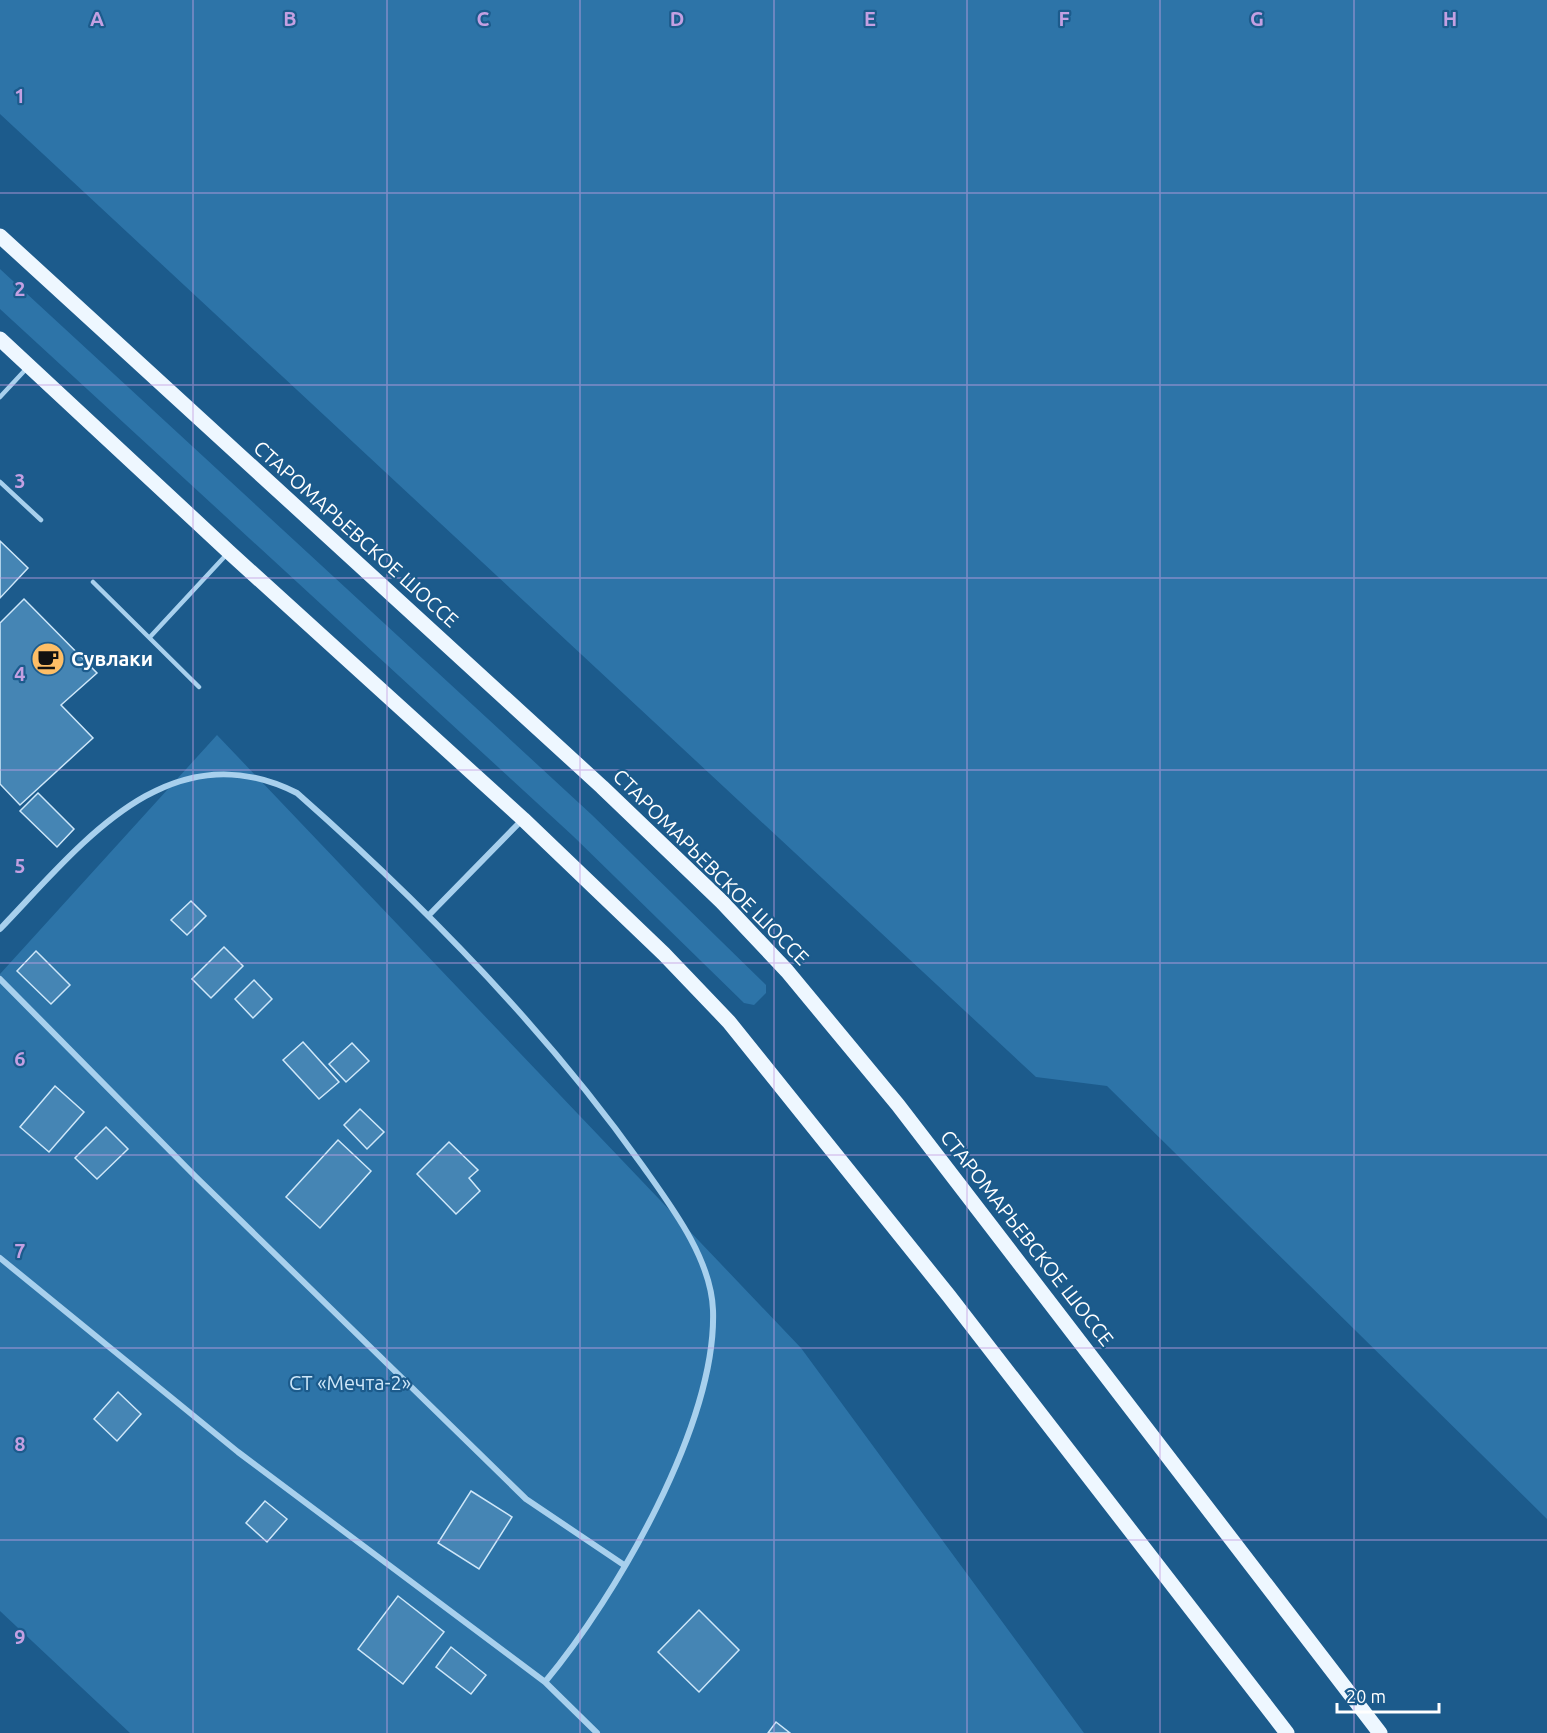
<svg xmlns="http://www.w3.org/2000/svg" width="1547" height="1733" font-family="Ubuntu,sans-serif">
<rect width="100%" height="100%" fill="#1c5b8c"/>
<path fill="#2d74a8" d="M0 0H1547V1519L1107 1086 1036 1077 0 114Z
M0 269 592 815 766 985V993L754 1005 744 1003 573 836 0 309Z
M217 735 801 1348 1084 1733H130L0 1611V974Z"/>
<path fill="#4585b4" stroke="#cee7f9" stroke-width="1.5" d="M0 541 28 568 0 598Z
M24 599 97 673 61 705 93 738 20 805 0 784V623Z
M38 793 74 829 57 847 20 811Z
M191 901 206 916 187 935 171 920Z
M224 947 243 966 211 998 192 979Z
M36 951 70 985 51 1004 17 971Z
M254 980 272 999 253 1018 235 999Z
M303 1042 339 1082 319 1099 283 1060Z
M352 1043 369 1061 346 1082 329 1064Z
M55 1086 84 1112 49 1152 20 1127Z
M360 1109 384 1132 367 1149 344 1125Z
M106 1127 128 1149 97 1179 75 1158Z
M338 1140 371 1171 320 1228 286 1197Z
M449 1142 478 1170 469 1178 480 1191 456 1214 417 1174Z
M118 1392 141 1414 117 1441 94 1419Z
M471 1491 512 1517 479 1569 438 1543Z
M265 1501 287 1519 267 1542 246 1523Z
M398 1596 444 1632 403 1684 358 1649Z
M699 1610 739 1650 699 1692 658 1652Z
M451 1647 486 1675 471 1694 436 1667Z
M776 1722 790 1733H768Z"/>
<g fill="none" stroke-linecap="round" stroke-linejoin="round">
<path stroke="#a8d0ed" stroke-width="4.5" d="M0 397 27 368
M0 482 41 520
M93 582 199 687
M150 637 227 554"/>
<path stroke="#a8d0ed" stroke-width="6" d="M429 915 523 819
M0 929C80 846 168 728 297 793 424 905 544 1027 642 1165 671 1206 711 1258 713 1310 717 1423 616 1597 545 1682L238 1452 0 1258
M0 979 196 1177 526 1499 624 1565
M545 1682 597 1733"/>
<path stroke="#eef7ff" stroke-width="15" d="M0 236 602 787 722 902 787 971 898 1105 1380 1733
M0 339 229 552 523 819 664 954 729 1022 949 1296 1287 1733"/>
</g>
<path fill="none" stroke="#c4a0e2" stroke-width="1.5" stroke-opacity="0.55" d="M193 0V1733M387 0V1733M580 0V1733M774 0V1733M967 0V1733M1160 0V1733M1354 0V1733M0 193H1547M0 385H1547M0 578H1547M0 770H1547M0 963H1547M0 1155H1547M0 1348H1547M0 1540H1547"/>
<defs>
<symbol id="cafe-disc" viewBox="-11 -11 22 22"><circle r="9.5" fill="#fdbe66" stroke="#1c5b8c"/><path d="M-5.5-4.5H6V0H3Q3 3.5 0 3.5H-2.5Q-5.5 3.5-5.5 0ZM3-3.2v2h1.7v-2ZM-6 4.5H4V6H-6Z" fill="#111"/></symbol>
</defs>
<g fill-rule="evenodd">
<use href="#cafe-disc" x="29" y="640" width="38" height="38"/>
</g>
<g text-anchor="middle" stroke-width="4.5" stroke-linejoin="round" paint-order="stroke">
<g font-size="20" fill="#fff" stroke="#1c5b8c">
<text transform="translate(356 534) rotate(42)" y="7">СТАРОМАРЬЕВСКОЕ ШОССЕ</text>
<text transform="translate(711 867) rotate(45)" y="7">СТАРОМАРЬЕВСКОЕ ШОССЕ</text>
<text transform="translate(1027 1238) rotate(52)" y="7">СТАРОМАРЬЕВСКОЕ ШОССЕ</text>
</g>
<g font-size="20" font-weight="bold" fill="#fff" stroke="#1c5b8c" text-anchor="start">
<text x="71" y="666">Сувлаки</text>
</g>
<g font-size="20" fill="#cee7f9" stroke="#1c5b8c">
<text x="350" y="1390">СТ «Мечта-2»</text>
</g>
</g>
<g font-size="20" text-anchor="middle" font-weight="bold" fill="#c4a0e2" stroke="#1c5b8c" stroke-width="4.5" stroke-linejoin="round" paint-order="stroke">
<text x="97" y="26">A</text>
<text x="290" y="26">B</text>
<text x="483" y="26">C</text>
<text x="677" y="26">D</text>
<text x="870" y="26">E</text>
<text x="1064" y="26">F</text>
<text x="1257" y="26">G</text>
<text x="1450" y="26">H</text>
<text x="20" y="103">1</text>
<text x="20" y="296">2</text>
<text x="20" y="488">3</text>
<text x="20" y="681">4</text>
<text x="20" y="873">5</text>
<text x="20" y="1066">6</text>
<text x="20" y="1258">7</text>
<text x="20" y="1451">8</text>
<text x="20" y="1644">9</text>
</g>
<path d="M1337 1703v9h102v-9" fill="none" stroke="#ffffff" stroke-width="3"/>
<text x="1346" y="1703" font-size="18" fill="#ffffff" stroke="#1c5b8c" stroke-width="4.5" paint-order="stroke">20 m</text>
</svg>
